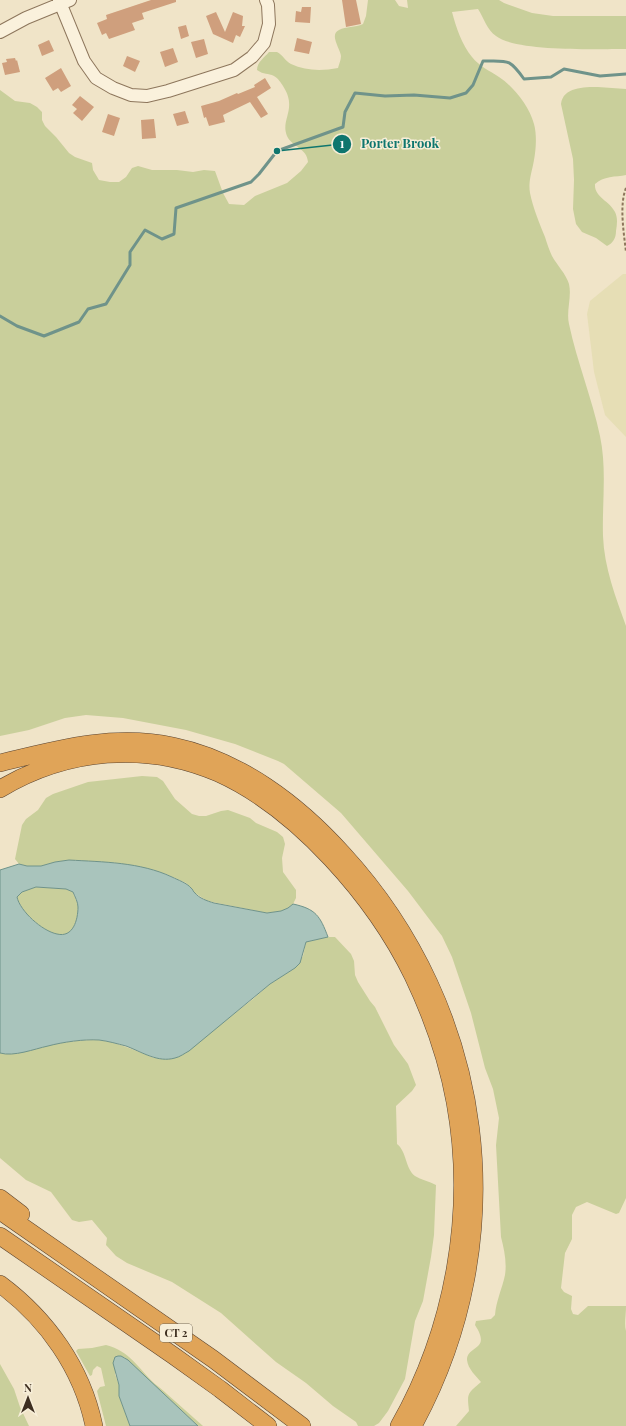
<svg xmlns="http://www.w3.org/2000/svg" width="626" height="1426" font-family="'Playfair Display',serif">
<rect width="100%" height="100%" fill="#f0e4c8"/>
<path fill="#e6deb5" d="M623 274H626V437L605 415 594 372 587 314 590 301Z"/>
<path fill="#c9cf9b" d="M368 0H395L399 6 408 8 407 0H499L504 3 532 13 553 16H626V49C598 49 516 52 496 36 487 30 484 18 478 9L452 12C456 27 462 45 472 57 479 66 490 71 499 77 514 87 529 106 534 124 537 135 536 149 534 160 532 172 528 181 530 193 533 208 539 222 545 237 547 243 549 250 552 256 557 265 566 274 569 284 572 297 566 311 569 324 577 362 592 398 600 436 607 469 602 503 603 536 604 567 616 598 626 626V1198L619 1213 616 1214 587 1202 576 1207 572 1215V1239L565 1253 561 1288 564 1292 572 1296 571 1309 573 1314 578 1315 588 1306H626C626 1315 624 1324 626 1331V1426H456L469 1411C467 1393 467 1394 481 1382 476 1376 468 1369 467 1360 467 1345 492 1351 475 1325L476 1321 491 1319 495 1315C496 1301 502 1289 505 1275 507 1262 504 1249 501 1237L496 1145 499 1118 493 1089 485 1068 471 1013 452 957 442 936 408 891 341 813 284 764 278 761 235 744 186 730 123 718 86 715 65 718 29 730 0 736V90L15 101 30 103 37 107 42 112V120L45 126 56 137 69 153 75 157 92 163 93 170 99 180 110 182H119L126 177 132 168 138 166 152 170H177L193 172 204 170 215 171 223 193 229 204 244 205 255 196 287 183 301 171 308 162C307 148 292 147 287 136 280 119 298 109 283 86 281 83 278 78 274 76 268 73 264 75 257 70 257 62 265 57 269 52H277C283 55 285 61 291 64 306 71 322 71 338 68 339 64 341 60 341 56 340 48 329 35 339 30 346 26 355 28 363 24L366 16Z
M598 87 626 89V175C616 177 603 176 595 184 594 197 610 201 615 212 618 218 617 225 616 231 616 238 613 243 607 246L596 238 582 232 576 224 573 209 574 180 573 159 561 104C563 87 584 87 598 87Z
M142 776 157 777 163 781 175 799 192 814 199 816H206L221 811 228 810 250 818 256 823 277 832 283 837 285 844 282 858 283 872 296 890V898L293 904 288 908 281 911 267 913 207 901 195 893 191 888 186 883 166 874 152 870 117 863 69 860 55 862 41 866H27L19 864 15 859 22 825 26 819 38 810 46 798 53 794 88 782Z
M36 887 66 889 73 892C74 897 78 902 78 907 78 920 73 938 57 934 42 931 20 911 17 897L22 892Z
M328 937H335L351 954 354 961 355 975 358 982 370 1001 375 1007 394 1045 408 1064 416 1085 412 1091 396 1106 397 1144C407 1152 405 1168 415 1176 421 1180 429 1181 436 1185L434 1235 431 1257 423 1301 415 1321 405 1379 388 1411 379 1423 374 1426H358L356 1422 333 1406 306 1383 276 1362 221 1313 172 1282 127 1263 116 1256 106 1245 107 1238 92 1220 79 1222 72 1220 51 1192 26 1180 0 1158V1053L4 1054C33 1048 68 1039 98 1040 118 1042 136 1051 154 1058L217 1027 253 999 270 984 295 968 303 956 306 942Z
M106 1345C130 1351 138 1368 155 1384 159 1387 163 1390 167 1394L203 1426H198L124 1357 115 1374 119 1385V1396L130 1426H106L97 1391 100 1387 105 1386 101 1368 97 1366 93 1370 92 1375 90 1376 76 1351 78 1349 92 1348Z
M0 1364 14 1389 20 1407 29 1426H0Z"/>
<path fill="#a9c4bc" stroke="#6f938a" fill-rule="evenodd" d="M69 860C103 862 140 862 172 877 178 880 187 883 191 888 193 889 193 892 195 893 199 898 207 901 214 903L267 913 281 911 288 908 293 904C316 909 320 916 328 937L306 942 300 963 295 968 270 984 189 1051C185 1053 180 1057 175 1058 158 1063 142 1052 126 1046 118 1044 108 1041 99 1040 84 1039 63 1042 48 1046 34 1049 14 1057 0 1053V870L19 864 27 866H41L55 862ZM36 887 66 889 73 892C75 897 78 902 78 907 78 920 73 938 57 934 42 931 20 911 17 897L22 892Z
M118 1356H121L128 1360 198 1426H130L119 1396V1385L113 1363 115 1357Z"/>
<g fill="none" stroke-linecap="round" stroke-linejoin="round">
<path stroke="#6f938a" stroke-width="3" d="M0 316 17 326 44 336 79 322 88 309 106 304 130 265V252L145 230 162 239 174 234 176 208 251 182 259 174 277 151 343 127 345 112 355 93 385 96 414 95 450 98 466 93 473 85 483 61C508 61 509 58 524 79L551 77 564 69 600 76 626 74"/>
</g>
<path fill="#cf9f7d" d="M151 0H176V2L142 13 144 19 132 23 135 30 109 39 106 33 102 35 97 23 107 19 106 15Z
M342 0H356L361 24 346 27Z
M302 7H311L310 23 295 22 296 11 301 12Z
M216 12 225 32 233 12 243 16 242 26H245L240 37 236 35 233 43 213 34 206 16Z
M186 25 189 36 181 39 178 27Z
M297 38 312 42 309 54 294 51Z
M204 39 208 54 196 58 191 42Z
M49 40 54 51 42 56 38 45Z
M173 48 178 62 165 67 160 52Z
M127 56 140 61 135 72 123 66Z
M15 58 16 61 17 60 20 72 5 75 2 63 7 62 6 59Z
M61 68 71 86 61 92 58 88 53 91 45 78Z
M265 78 271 88 257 97 268 114 261 118 250 102 223 115 225 122 209 126 206 117 204 118 201 106 219 101 237 93 238 94 255 87 254 85Z
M80 96 94 107 82 121 73 113 77 109 72 105Z
M185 111 189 123 177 126 173 114Z
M108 114 120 118 114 136 102 132Z
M154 119 156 138 142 139 141 120Z"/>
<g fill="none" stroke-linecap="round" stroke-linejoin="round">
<defs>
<path id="minor" d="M59 0 84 61 96 78 113 88 131 95 147 96 168 91 234 70 252 57 264 43 269 24 268 5 266 0
M0 32 26 18 70 0"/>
<path id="highway" d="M0 763C57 749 114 733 173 746 240 760 298 804 343 854 487 1011 516 1238 413 1426
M0 789C67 749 146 742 218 773 298 809 375 898 413 976 432 1016 447 1058 455 1102 475 1212 454 1329 399 1426
M0 1198 21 1214
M0 1211 213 1359 302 1426
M0 1236 174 1356 220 1389 268 1426
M0 1284C47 1319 82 1368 94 1426"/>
</defs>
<use href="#minor" stroke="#8d765c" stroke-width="14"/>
<use href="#highway" stroke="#5b4430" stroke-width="18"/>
<path stroke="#8d765c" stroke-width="2" stroke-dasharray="3 2" stroke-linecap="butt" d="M626 188C619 205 624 234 626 252"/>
<use href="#minor" stroke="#faf1dc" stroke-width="12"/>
<use href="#highway" stroke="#e0a458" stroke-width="17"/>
</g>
<g text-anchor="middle" stroke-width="3" stroke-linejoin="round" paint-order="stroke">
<rect fill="#f7eed8" stroke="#756857" stroke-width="1" x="160" y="1324" width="32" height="18" rx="3"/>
<g font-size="11" font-weight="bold" fill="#3d2e20">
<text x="176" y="1337">CT 2</text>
</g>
</g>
<path fill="none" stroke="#0f766e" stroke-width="1.5" d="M277 151L342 144"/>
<g fill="#0f766e" stroke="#f7eed8" stroke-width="1.5">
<circle cx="277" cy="151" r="4"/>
<circle cx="342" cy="144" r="10"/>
</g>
<g font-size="12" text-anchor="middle" font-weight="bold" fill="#fff">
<text x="342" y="148">1</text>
</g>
<g font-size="13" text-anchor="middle" font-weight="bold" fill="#0f766e" stroke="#f7eed8" stroke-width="3" stroke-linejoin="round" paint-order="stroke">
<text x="400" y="148">Porter Brook</text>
</g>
<g transform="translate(28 1398)" stroke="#f7eed8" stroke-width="3" paint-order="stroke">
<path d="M0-3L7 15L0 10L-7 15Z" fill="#3d2e20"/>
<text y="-6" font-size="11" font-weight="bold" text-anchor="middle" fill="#3d2e20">N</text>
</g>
</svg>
